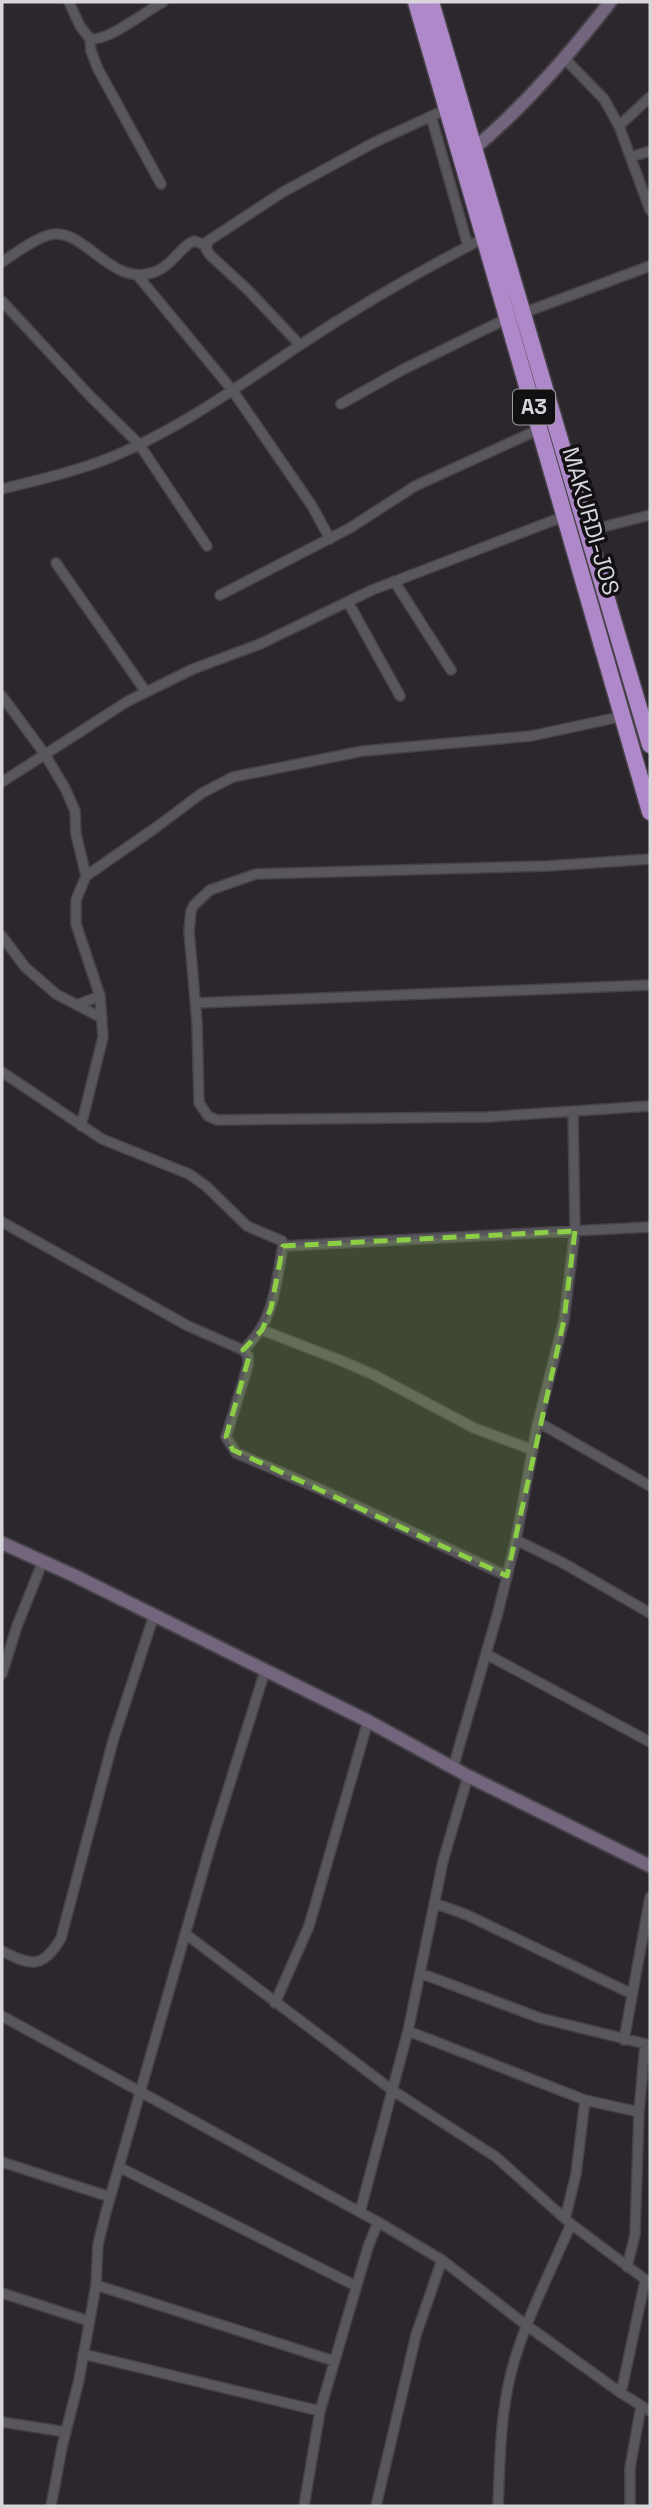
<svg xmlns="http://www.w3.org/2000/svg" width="652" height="2508" font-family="'Space Grotesk',sans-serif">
<rect width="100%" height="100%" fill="#2b272d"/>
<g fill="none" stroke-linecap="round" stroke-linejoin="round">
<defs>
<path id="street" d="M69 2 80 26 90 39 91 51 98 69 161 184
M90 39C109 41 146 11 163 2
M564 58 604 99 619 126 650 210
M431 116 468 246
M619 126 650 97
M631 157 650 151
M2 262C16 253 32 240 49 235 85 225 111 291 157 271 170 266 178 251 190 243L194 241 206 245
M138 276 233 391 312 506 330 539
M2 301 90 396 139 444 207 546
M523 313 650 266
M300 345 248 290 210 255 206 249 208 241 283 192 375 142 447 109
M341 404 402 370 508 318
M2 489C37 480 71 473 104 460 173 433 236 388 297 347 357 307 421 270 486 237
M587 531 650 515
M56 563 146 692
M394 581 451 670
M220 595 350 528 415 486 540 429
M348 602 400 696
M2 696 44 753 65 788 75 811 76 834 86 876 76 900V924L100 996 103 1037 81 1126
M2 782 128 701 193 669 260 644 372 590 565 516
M650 859 547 866 256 874 210 890 194 905 191 911 189 931 197 1022 199 1103 208 1116 217 1120 487 1117 650 1106
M86 876 158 826 202 793 233 777 363 751 531 736 624 716
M2 936 25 967 56 994 102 1018
M196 1003 650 985
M79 1004 100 996
M2 1072 102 1139 189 1174 206 1186 247 1226 282 1241 283 1246C275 1286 275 1321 243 1350
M2 1222 188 1326 243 1350 248 1356V1365L226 1437 236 1453 324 1491 507 1576
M283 1246 650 1227
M262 1330 342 1361 374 1375 474 1428 533 1450
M538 1422 650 1486
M516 1540 563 1563 650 1613
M486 1654 650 1742
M2 1674 17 1626 43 1561
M453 1768 498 1612 516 1540 537 1426 564 1320 575 1231 573 1111
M434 1903 467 1915 632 1994
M187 1935 392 2090 496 2157 571 2224 650 2283
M2 1951C31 1966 43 1969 61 1938L113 1741 154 1615
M420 1973 540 2018 650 2045
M275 2003 309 1926 368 1721
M2 2016 378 2222 442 2260 526 2325 621 2393 650 2411
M408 2031 585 2100 639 2112 635 2235 627 2267
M624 2040 650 1897
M639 2112 645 2044
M2 2162 110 2197
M119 2167 356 2286
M360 2212 408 2031 443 1861 468 1776
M565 2219 576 2174 585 2100
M96 2285 334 2361
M2 2293 89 2321
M83 2354 320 2411
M621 2393 645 2281
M2 2422 66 2432
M51 2506 62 2447 79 2380 96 2285 98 2244 106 2212 210 1847 265 1671
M304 2506 320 2411 368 2247 378 2222
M376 2506 416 2335 442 2260
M498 2506C500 2461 500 2417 511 2373 524 2322 550 2273 571 2224
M630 2506V2468L641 2406"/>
<path id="secondary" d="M470 152C522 109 569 55 610 2
M2 1543 75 1576 368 1721 468 1776 650 1866"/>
<path id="highway" d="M416 2 650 812
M431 2 650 745"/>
</defs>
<use href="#street" stroke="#464348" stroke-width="12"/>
<use href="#secondary" stroke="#464348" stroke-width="16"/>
<use href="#highway" stroke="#464348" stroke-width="19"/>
<use href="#street" stroke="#5a565e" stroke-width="9"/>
<use href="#secondary" stroke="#73657e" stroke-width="12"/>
<use href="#highway" stroke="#ae88c8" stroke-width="16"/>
</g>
<path fill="#8cce45" fill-opacity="0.2" stroke="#8cce45" stroke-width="5" stroke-dasharray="14 9" stroke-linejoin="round" d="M575 1231 564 1320 507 1576 233 1450 226 1437 249 1357 243 1350 262 1330 271 1308 283 1246Z"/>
<g text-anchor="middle" stroke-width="7" stroke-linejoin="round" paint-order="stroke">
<rect fill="#121013" stroke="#9d9b9e" stroke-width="2" x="513" y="389.5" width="42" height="35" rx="5"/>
<g font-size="21" font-weight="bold" fill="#d8d6da">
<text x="534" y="414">A3</text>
</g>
<g font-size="23" fill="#d8d6da" stroke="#121013">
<text transform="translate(591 521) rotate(74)" y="8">MAKURDI-JOS</text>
</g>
</g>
<rect width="652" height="2508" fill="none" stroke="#d8d6da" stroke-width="7"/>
</svg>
